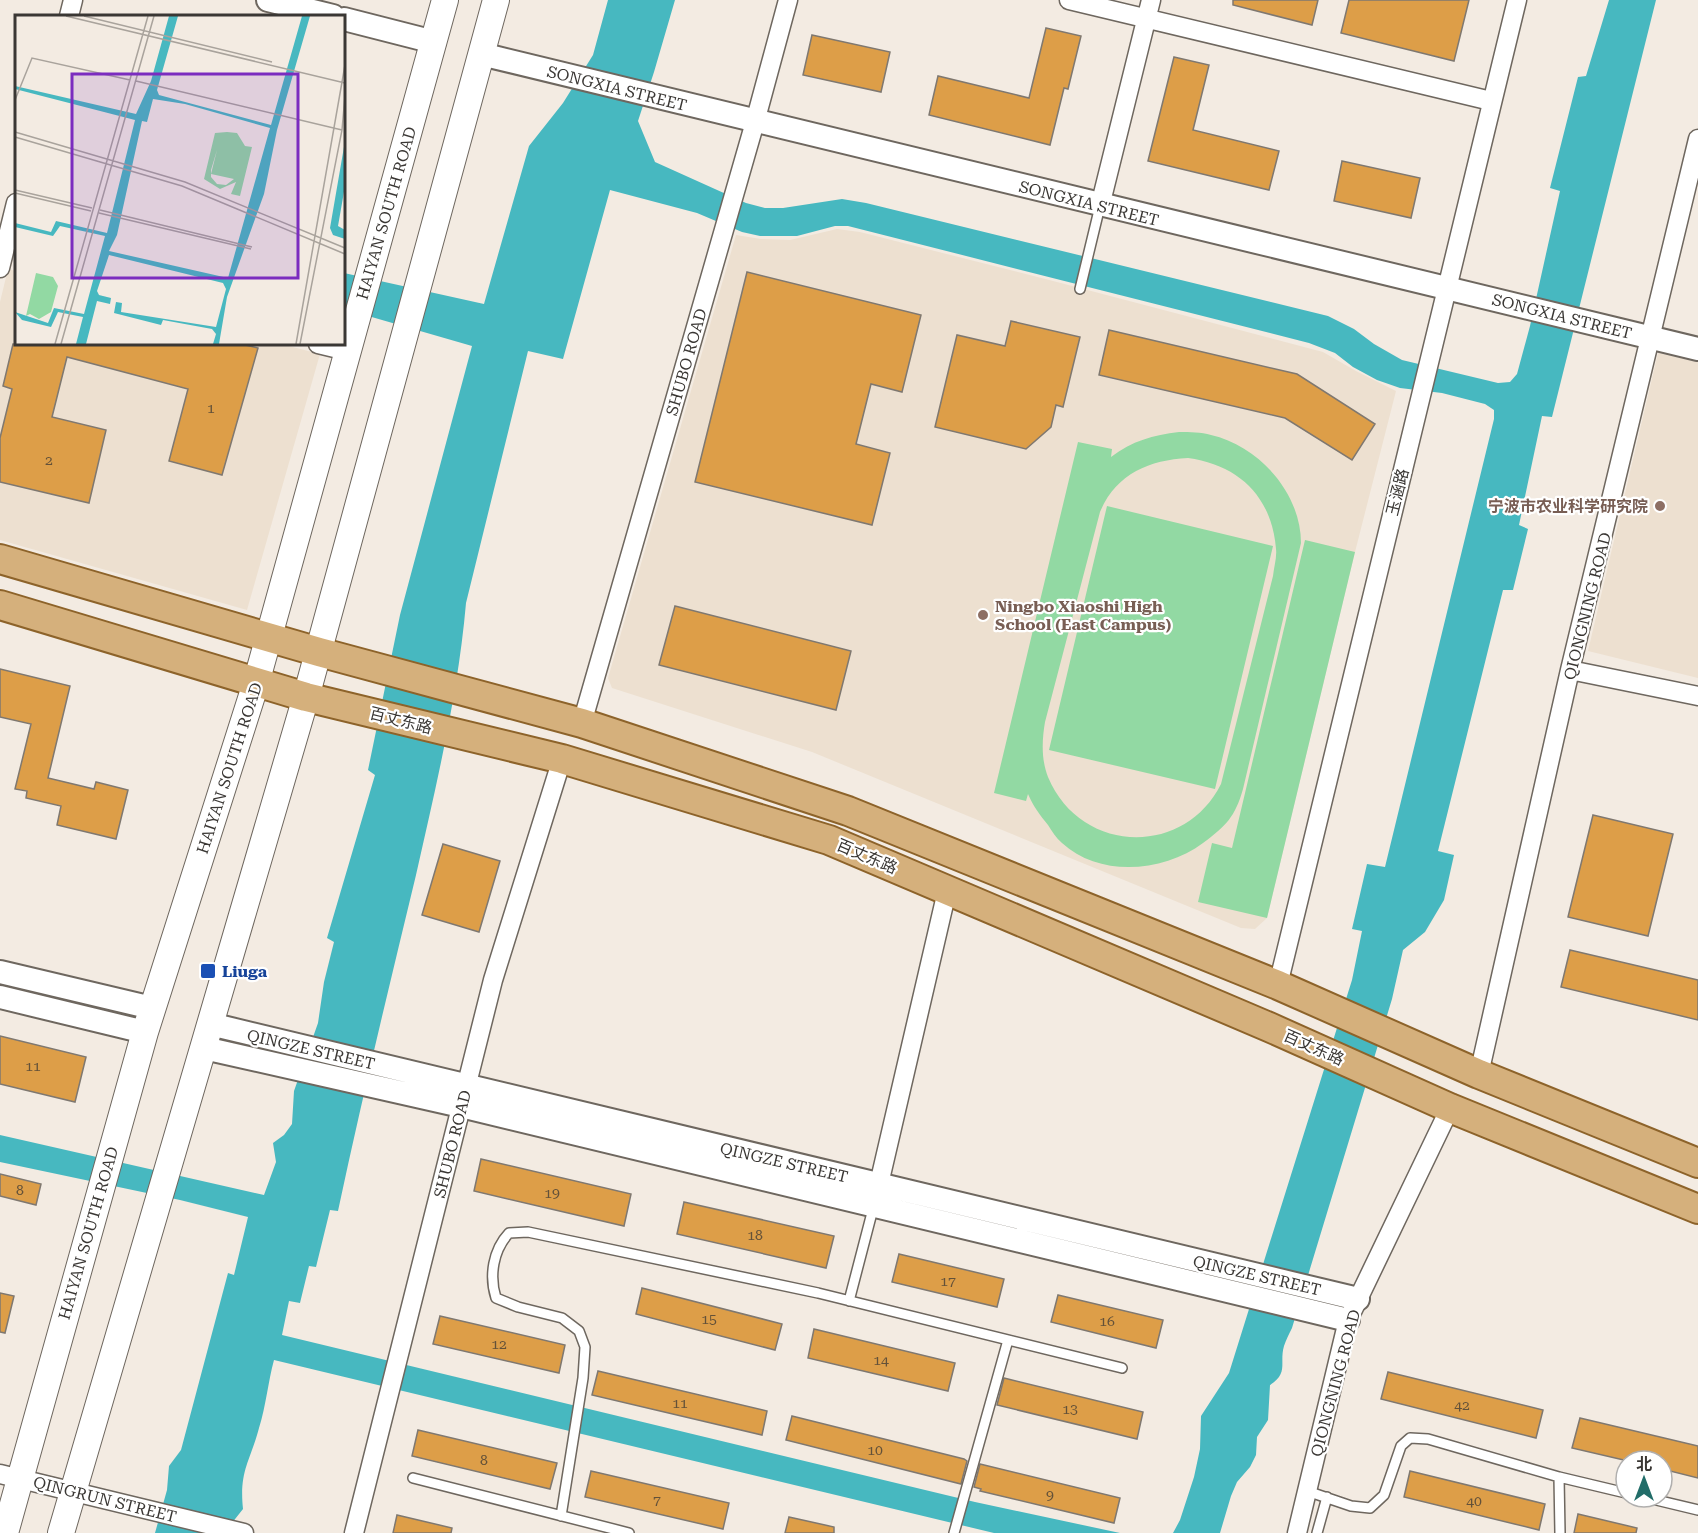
<svg xmlns="http://www.w3.org/2000/svg" width="1698" height="1533" font-family="'Roboto Serif','Noto Sans SC',serif">
<rect width="100%" height="100%" fill="#f3ebe2"/>
<path fill="#ede0d0" d="M837 229 860 232 1057 282 1323 352 1356 371 1396 391 1355 552 1267 918 1255 929 1241 928 812 752 612 688 608 678 736 235 761 239 790 240Z
M8 269 16 271V344H281L320 354 247 610 0 540V302Z
M1658 353 1698 362V678L1588 651Z"/>
<path fill="#92d9a3" fill-rule="evenodd" d="M1179 432C1190 432 1201 432 1211 435 1259 446 1301 493 1301 543L1243 789C1235 817 1226 826 1203 843 1164 872 1100 878 1062 843 1056 838 1052 831 1048 825 1040 815 1033 806 1028 794L1026 801 994 793 1078 442 1112 449 1111 457C1132 441 1153 435 1179 432ZM1188 458C1239 465 1272 497 1276 549 1277 557 1274 567 1273 576L1221 784C1184 858 1080 854 1048 777 1041 759 1042 740 1045 722L1100 512C1116 474 1149 460 1188 458Z
M1107 506 1273 546 1215 789 1049 750Z
M1305 540 1355 552 1267 918 1198 902 1212 843 1232 848Z"/>
<path fill="#47b8c0" d="M608 0H675L654 72 638 121 655 162 746 203 765 208H783L842 199 866 203 1328 316 1354 329 1374 344 1402 360 1498 383 1510 382 1517 374 1530 326 1560 191 1550 188 1578 77 1586 76 1609 0H1656L1552 417 1542 416 1519 525 1528 529 1513 590H1503L1438 851 1454 855 1444 900 1425 932 1403 950 1392 999 1292 1328C1289 1334 1286 1340 1284 1346 1279 1363 1289 1373 1270 1385L1268 1420 1257 1437 1256 1455 1250 1467 1237 1482 1231 1496 1220 1533H1173L1180 1520 1194 1477 1200 1449 1201 1416 1229 1373 1352 980 1362 931 1352 929 1367 864 1385 867 1494 419V410L1485 404 1442 393 1400 388 1377 380 1353 367 1335 353 1309 343 848 226H835L797 236H760L742 232 697 213 610 190 563 359 528 351 466 603C458 695 436 786 416 875 389 987 362 1098 338 1211L330 1210 316 1267 309 1266 300 1303 289 1301 282 1335 975 1502 1120 1533H994L274 1360C268 1382 266 1406 259 1428 250 1462 239 1471 243 1509L224 1533H155L167 1490 169 1466 181 1450 228 1273 234 1275 248 1217 180 1200 0 1162V1135L264 1195 276 1162 273 1143 284 1135 292 1124 294 1091 318 1023 324 982 334 942 327 938 375 775 368 770 400 615 472 346 344 309V273L484 304 529 146 563 103 593 55Z"/>
<path fill="#dd9e48" stroke="#7f7870" stroke-width="1.5" d="M1233 0H1318L1312 25 1233 5Z
M1349 0H1469L1454 61 1341 33Z
M1046 28 1081 36 1068 89 1064 88 1050 145 929 115 938 76 1029 98Z
M812 35 890 52 881 92 803 75Z
M1174 57 1209 65 1193 130 1279 151 1269 190 1148 161Z
M1342 161 1420 178 1411 218 1334 201Z
M747 272 921 315 902 392 871 384 856 444 890 453 872 525 695 482Z
M1011 321 1080 337 1063 407 1056 405 1051 427 1026 449 935 427 957 335 1005 346Z
M1109 330 1297 374 1375 424 1352 460 1285 418 1099 375Z
M13 344H241L258 348 222 475 169 461 188 389 67 357 52 417 106 430 89 503 0 482V438L12 389 3 386Z
M675 606 851 651 836 710 659 665Z
M0 669 70 686 48 778 94 789 96 782 128 790 116 839 57 825 61 806 26 798 27 791 15 789 31 724 0 717Z
M1593 815 1673 834 1648 936 1568 917Z
M443 844 500 861 479 932 422 915Z
M1570 950 1698 980V1020L1561 987Z
M0 1036 86 1057 75 1102 0 1084Z
M481 1159 631 1194 624 1226 474 1191Z
M0 1174 41 1184 36 1205 0 1196Z
M684 1202 834 1236 826 1268 677 1234Z
M899 1254 1004 1279 997 1307 892 1282Z
M642 1288 782 1324 775 1350 636 1314Z
M0 1293 14 1296 5 1333 0 1332Z
M1058 1295 1163 1320 1156 1348 1051 1322Z
M440 1316 565 1345 559 1373 433 1344Z
M814 1329 955 1363 948 1391 808 1358Z
M598 1371 767 1411 762 1435 592 1395Z
M1388 1372 1543 1410 1536 1438 1381 1399Z
M1004 1378 1143 1412 1137 1439 997 1405Z
M792 1416 964 1459 967 1461 961 1484 786 1440Z
M1580 1418 1698 1446V1478L1662 1469V1461H1628L1572 1448Z
M418 1430 557 1463 550 1489 412 1456Z
M980 1464 1120 1498 1114 1523 980 1491 981 1489 974 1487Z
M591 1471 729 1503 723 1529 585 1497Z
M1410 1471 1545 1504 1539 1530 1404 1497Z
M1578 1514 1637 1528 1636 1533H1574Z
M397 1515 452 1528 451 1533H393Z
M789 1517 834 1527V1533H785Z"/>
<g fill="none" stroke-linecap="round" stroke-linejoin="round">
<defs>
<path id="service" d="M1080 289 1100 206
M849 1301 874 1205
M1559 1477 1626 1493
M413 1478 629 1533
M1307 1491 1351 1506 1370 1508 1384 1495 1401 1446 1410 1438 1428 1439 1559 1477 1560 1533
M1644 1497 1698 1510
M561 1516 583 1378 585 1347 579 1331 562 1318 518 1307 496 1298C489 1276 493 1250 509 1233L528 1232 818 1293 1122 1368
M954 1533 1008 1340
M1317 1533 1327 1497"/>
<path id="minor" d="M1069 0 1491 101
M69 16 73 0
M1100 206 1151 0
M0 268 16 203
M318 344 347 351
M1570 670 1698 696
M582 723 755 122 788 0
M1278 985 1517 0
M1479 1074 1570 670 1698 139
M879 1184 947 891
M0 1474 244 1533
M354 1533 493 980 562 759
M1297 1533 1348 1320 1450 1108"/>
<path id="tertiary" d="M268 0 333 16
M344 19 434 42
M481 54 1698 349
M0 972 152 1008
M0 997 145 1032
M210 1024 1358 1299
M204 1048 461 1106 1348 1320"/>
<path id="secondary" d="M5 1533 145 1032 256 683 445 0
M61 1533 306 697 496 0"/>
<path id="primary" d="M0 559 319 652 582 723 848 811 1278 985 1479 1074 1698 1163
M0 605 306 697 562 759 829 840 1269 1027 1450 1108 1698 1209"/>
</defs>
<use href="#service" stroke="#6e675f" stroke-width="12"/>
<use href="#minor" stroke="#6e675f" stroke-width="21"/>
<use href="#tertiary" stroke="#6e675f" stroke-width="26"/>
<use href="#secondary" stroke="#6e675f" stroke-width="28"/>
<use href="#primary" stroke="#8d632a" stroke-width="32"/>
<use href="#service" stroke="#fff" stroke-width="9"/>
<use href="#minor" stroke="#fff" stroke-width="18"/>
<use href="#tertiary" stroke="#fff" stroke-width="22"/>
<use href="#secondary" stroke="#fff" stroke-width="26"/>
<use href="#primary" stroke="#d5b07c" stroke-width="28"/>
</g>
<g fill="#8d6e63" stroke="#fff" stroke-width="2">
<circle cx="1660" cy="506" r="6"/>
<circle cx="983" cy="615" r="6"/>
</g>
<rect fill="#1a4fb4" stroke="#fff" stroke-width="2" x="200" y="963" width="16" height="16" rx="3"/>
<g text-anchor="middle" stroke-width="4.5" stroke-linejoin="round" paint-order="stroke">
<g font-size="14" fill="#635139">
<text x="211" y="413">1</text>
<text x="49" y="465">2</text>
<text x="33" y="1071">11</text>
<text x="20" y="1195">8</text>
<text x="552" y="1198">19</text>
<text x="755" y="1240">18</text>
<text x="948" y="1286">17</text>
<text x="709" y="1324">15</text>
<text x="1107" y="1326">16</text>
<text x="499" y="1349">12</text>
<text x="881" y="1365">14</text>
<text x="680" y="1408">11</text>
<text x="1462" y="1410">42</text>
<text x="1070" y="1414">13</text>
<text x="875" y="1455">10</text>
<text x="484" y="1465">8</text>
<text x="1050" y="1500">9</text>
<text x="657" y="1505">7</text>
<text x="1474" y="1506">40</text>
</g>
<g font-size="16" fill="#3a3734" stroke="#fff">
<text transform="translate(617 88) rotate(14)" y="6">SONGXIA STREET</text>
<text transform="translate(1089 203) rotate(14)" y="6">SONGXIA STREET</text>
<text transform="translate(386 213) rotate(-74)" y="6">HAIYAN SOUTH ROAD</text>
<text transform="translate(1562 316) rotate(14)" y="6">SONGXIA STREET</text>
<text transform="translate(686 362) rotate(-74)" y="6">SHUBO ROAD</text>
<text transform="translate(1397 492) rotate(-76)" y="6">玉涵路</text>
<text transform="translate(1587 606) rotate(-76)" y="6">QIONGNING ROAD</text>
<text transform="translate(401 720) rotate(14)" y="6">百丈东路</text>
<text transform="translate(229 768) rotate(-72)" y="6">HAIYAN SOUTH ROAD</text>
<text transform="translate(867 856) rotate(23)" y="6">百丈东路</text>
<text transform="translate(1314 1047) rotate(24)" y="6">百丈东路</text>
<text transform="translate(311 1049) rotate(13)" y="6">QINGZE STREET</text>
<text transform="translate(452 1144) rotate(-76)" y="6">SHUBO ROAD</text>
<text transform="translate(784 1162) rotate(13)" y="6">QINGZE STREET</text>
<text transform="translate(88 1233) rotate(-74)" y="6">HAIYAN SOUTH ROAD</text>
<text transform="translate(1257 1275) rotate(13)" y="6">QINGZE STREET</text>
<text transform="translate(1335 1383) rotate(-75)" y="6">QIONGNING ROAD</text>
<text transform="translate(105 1499) rotate(14)" y="6">QINGRUN STREET</text>
</g>
<g font-size="16" font-weight="bold" fill="#785e54" stroke="#fff" text-anchor="end">
<text x="1648" y="512">宁波市农业科学研究院</text>
<text x="995" y="612" text-anchor="start">Ningbo Xiaoshi High<tspan x="995" dy="18">School (East Campus)</tspan></text>
</g>
<g font-size="16" font-weight="bold" fill="#164399" stroke="#fff" text-anchor="start">
<text x="222" y="977">Liuga</text>
</g>
</g>
<g transform="translate(15 15)">
<rect width="330" height="330" fill="#f3ebe2"/>
<path d="M212 117 222 118 230 131 237 132 225 181 216 179 221 167 205 174 189 164 200 118ZM202 135 196 159 219 164 211 170 202 169 196 162V155ZM21 258 38 262 43 271 36 297 24 304 15 299 11 301Z" fill="#92d9a3" fill-rule="evenodd"/>
<path d="M154 1H163L142 75 144 80 256 110 287 1H295L262 115 249 179 212 282 204 329H198L201 319 197 314 148 305 146 310 99 298 101 287 107 288 106 297 201 312 211 274 208 268 94 240 82 276 84 280 96 283 95 289 82 286 71 329H61L68 302 43 297 36 312 7 305 0 297 33 308 39 293 69 299 90 221 45 211 38 221 0 212V208L36 217 41 206 92 218 120 105 0 74V71L121 99 136 66ZM138 84 170 89 255 113 213 263 94 236 102 220 127 106 132 107ZM330 126V171L323 211 330 215V224L318 220 315 213Z" fill="#47b8c0" fill-rule="evenodd"/>
<path fill="none" stroke="#a9a39c" stroke-width="1.5" d="M51 1 330 68M69 1 257 47M121 66 327 115M0 85 17 43 115 65M0 117 170 167 330 233M0 122 167 171 330 239M0 175 77 193M0 178 76 196M85 195 237 232M84 198 236 234M40 329 133 1M46 329 139 1M281 329 330 50M285 329 327 115 330 81"/>
<path fill="#7b2cbf" fill-opacity="0.15" stroke="#7b2cbf" stroke-width="3" d="M57 59H283V263H57Z"/>
<rect width="330" height="330" fill="none" stroke="#3a3734" stroke-width="3"/>
</g>
<g transform="translate(1644 1479)"><circle r="28" fill="#ffffff" stroke="#b0afae" stroke-width="1.5"/>
<path d="M0-4.5L10 22L0 15L-10 22Z" fill="#226d69"/>
<text y="-9" font-size="16" font-weight="bold" text-anchor="middle" fill="#3a3734">北</text>
</g>
</svg>
